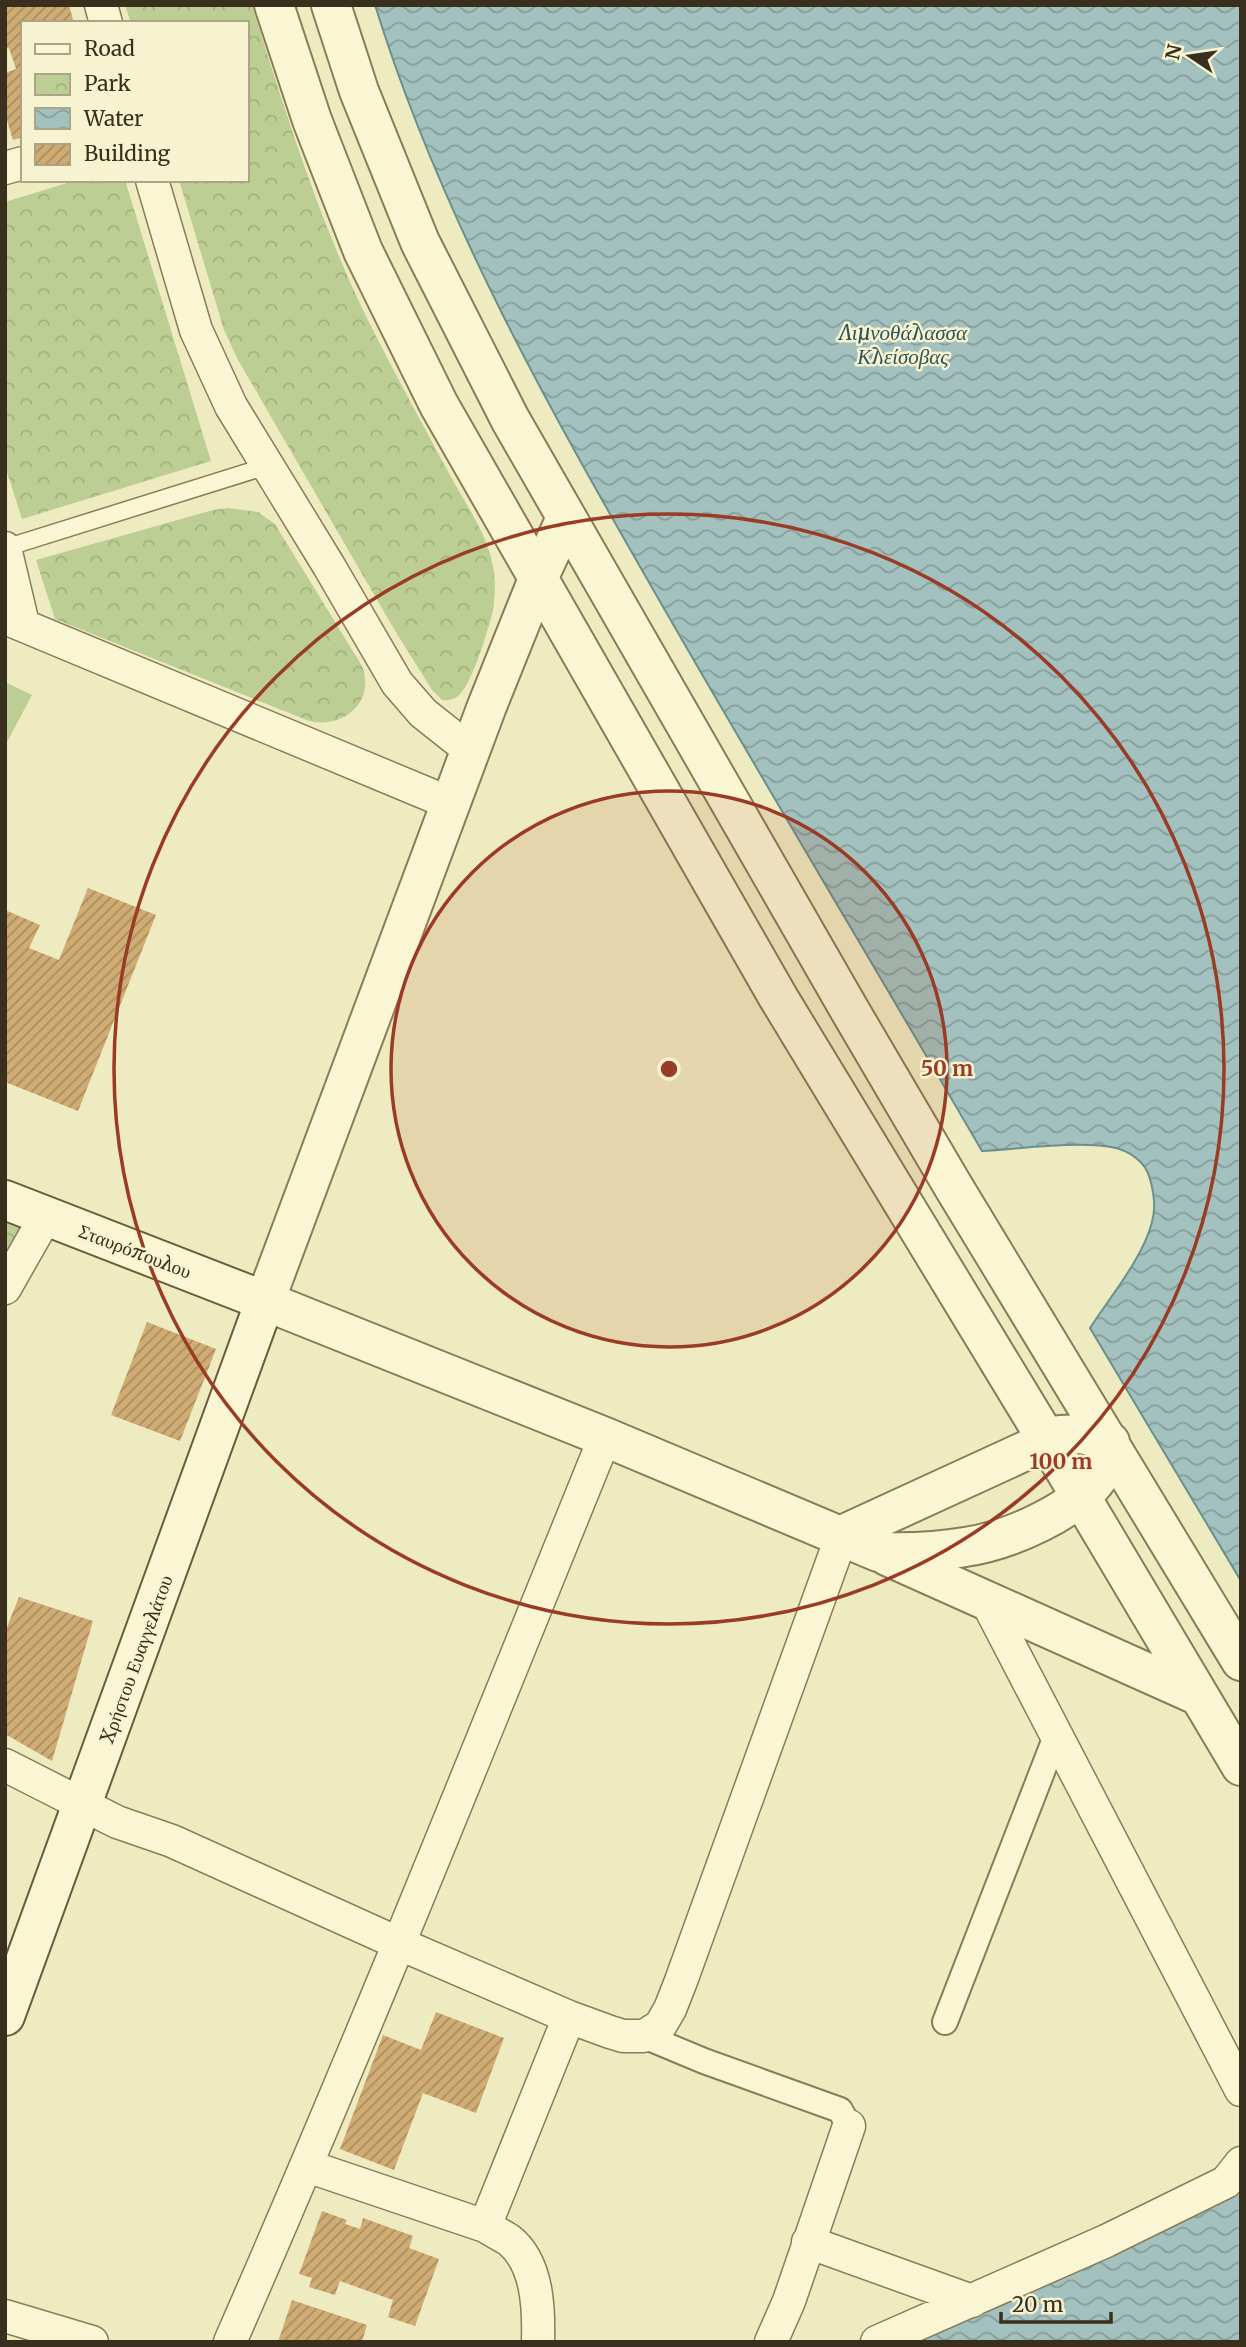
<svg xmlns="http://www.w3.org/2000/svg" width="1246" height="2347" font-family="Merriweather,serif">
<defs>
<pattern id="park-crowns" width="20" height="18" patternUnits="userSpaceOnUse" patternTransform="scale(1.75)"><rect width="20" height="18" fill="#bcce94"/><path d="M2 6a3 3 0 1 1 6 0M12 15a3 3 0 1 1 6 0" fill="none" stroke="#a2b17f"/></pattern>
<pattern id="water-waves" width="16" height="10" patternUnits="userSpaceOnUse" patternTransform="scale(1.75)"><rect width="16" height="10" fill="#a3c1be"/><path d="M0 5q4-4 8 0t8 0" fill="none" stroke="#869d9a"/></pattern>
<pattern id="building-hatch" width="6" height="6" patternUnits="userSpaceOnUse" patternTransform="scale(1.75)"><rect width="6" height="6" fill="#cfac74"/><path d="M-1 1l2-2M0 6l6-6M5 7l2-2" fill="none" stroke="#a98c5e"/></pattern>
</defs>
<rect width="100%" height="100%" fill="#efebc0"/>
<path fill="url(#park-crowns)" d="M125 5H252C284 108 316 211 362 308 390 365 421 421 451 477 466 505 488 535 493 567 496 581 495 596 493 610 489 628 473 680 461 693 456 699 449 701 442 700L432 690 394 629 238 360 224 330 179 180H247V23H131Z
M77 180H125L211 461 22 519 5 466V202Z
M228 508 258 512 275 524 362 666C376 702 343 729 309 721L55 619 36 560 213 510Z
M5 1200 46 1216 5 1288Z"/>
<path fill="#bcce94" d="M5 682 32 695 5 746Z"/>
<path fill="url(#water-waves)" stroke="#6a908e" stroke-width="2" d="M375 5H1241V1581L1090 1328C1110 1297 1143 1258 1152 1222 1156 1208 1154 1193 1150 1179 1146 1162 1129 1150 1111 1147 1075 1141 1020 1149 982 1151 876 969 767 788 662 605 551 412 441 218 375 5Z
M1241 2186V2342H904Z"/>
<path fill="url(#building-hatch)" d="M5 5H69L74 23H23V137L13 140 5 114V73L16 69 9 48 5 49Z
M88 888 156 915 78 1111 5 1082V910L40 925 29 948 59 960Z
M147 1322 216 1349 180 1441 111 1415Z
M19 1597 93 1621 52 1761 5 1734V1632Z
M436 2012 504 2038 476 2113 423 2093 394 2170 340 2149 383 2035 421 2050Z
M322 2211 347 2220 345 2224 360 2229 363 2218 413 2236 409 2248 439 2259 415 2326 388 2317 393 2300 340 2281 335 2295 309 2287 312 2278 299 2274Z
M292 2300 367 2325 362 2342H278Z"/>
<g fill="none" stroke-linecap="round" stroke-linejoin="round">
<defs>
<path id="service" d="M5 548 267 466"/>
<path id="pedestrian" d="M945 2022 1056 1736
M644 2036 704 2061 840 2110 849 2126"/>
<path id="minor" d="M101 5 106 23
M5 168 23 163
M152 180 196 330 231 406 329 566 397 683 423 713 471 751
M5 548 23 624
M5 618 452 804
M5 1288 46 1216
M986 1600 1241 2090
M5 1765 117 1822 172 1841 400 1944 569 2017 610 2032 623 2036H644L660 2026 670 2009 681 1981 842 1535
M307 2166 485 2226C493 2231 501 2235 509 2240 538 2263 539 2309 538 2342
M485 2226 569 2017
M808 2242 972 2301
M5 2316 92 2342
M230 2342C361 2043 482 1740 605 1437
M771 2342 789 2301 849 2126
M877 2342 1106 2241 1226 2182 1241 2163"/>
<path id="tertiary" d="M274 5 312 120 363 251 439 405 778 997 1047 1440 1241 1766
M331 5 359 91 420 242 510 419 849 1009 953 1186 1241 1661
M566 518 538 579 487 706 265 1301 605 1437 878 1552C907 1553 937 1552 965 1547 1007 1541 1079 1511 1101 1473 1107 1464 1109 1453 1110 1442L1082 1434 1060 1435 842 1535
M887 1556 1199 1696"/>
<path id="secondary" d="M5 1200 265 1301 5 2016"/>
</defs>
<use href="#service" stroke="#897c57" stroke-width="19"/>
<use href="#pedestrian" stroke="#897c57" stroke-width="28"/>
<use href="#minor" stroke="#897c57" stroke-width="35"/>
<use href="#tertiary" stroke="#897c57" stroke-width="42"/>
<use href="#secondary" stroke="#6b5c3b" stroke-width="42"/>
<use href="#service" stroke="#faf6d4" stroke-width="16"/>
<use href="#pedestrian" stroke="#faf6d4" stroke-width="24"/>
<use href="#minor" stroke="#faf6d4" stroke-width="32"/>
<use href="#tertiary" stroke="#faf6d4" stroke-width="38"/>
<use href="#secondary" stroke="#faf6d4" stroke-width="38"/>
</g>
<circle cx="669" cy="1069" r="278" fill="#9a3b25" fill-opacity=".12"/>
<g fill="none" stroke="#9a3b25" stroke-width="3.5">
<circle cx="669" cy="1069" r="278"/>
<circle cx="669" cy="1069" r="555"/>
</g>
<g text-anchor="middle" stroke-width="5" stroke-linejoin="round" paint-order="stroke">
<g font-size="19" fill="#382f1c" stroke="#f7f3d0">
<text transform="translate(135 1251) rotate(21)" y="7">Σταυρόπουλου</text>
<text transform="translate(136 1659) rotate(-70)" y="7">Χρήστου Ευαγγελάτου</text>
</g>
<g font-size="21" font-style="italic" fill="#2b5359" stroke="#f7f3d0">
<text x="903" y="340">Λιμνοθάλασσα<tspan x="903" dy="24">Κλείσοβας</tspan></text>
</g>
</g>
<circle cx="669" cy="1069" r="10" fill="#9a3b25" stroke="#f7f3d0" stroke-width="3.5"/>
<g font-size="21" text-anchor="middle" font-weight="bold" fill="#9a3b25" stroke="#f7f3d0" stroke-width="5" stroke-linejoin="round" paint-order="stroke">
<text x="947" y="1076">50 m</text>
<text x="1061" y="1469">100 m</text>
</g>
<rect width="1246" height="2347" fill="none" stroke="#382f1c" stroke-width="14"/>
<rect x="21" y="21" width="228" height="161" fill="#f7f3d0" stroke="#aba588" stroke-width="2"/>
<rect x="35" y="44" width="35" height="10" fill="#faf6d4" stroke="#aba588" stroke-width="2"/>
<text x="84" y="56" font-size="21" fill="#382f1c">Road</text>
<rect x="35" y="74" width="35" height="21" fill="url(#park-crowns)" stroke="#aba588" stroke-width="2"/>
<text x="84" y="91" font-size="21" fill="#382f1c">Park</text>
<rect x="35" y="108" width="35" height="21" fill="url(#water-waves)" stroke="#aba588" stroke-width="2"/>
<text x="84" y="126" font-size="21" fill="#382f1c">Water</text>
<rect x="35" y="144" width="35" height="21" fill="url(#building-hatch)" stroke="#aba588" stroke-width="2"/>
<text x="84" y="161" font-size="21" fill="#382f1c">Building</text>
<g transform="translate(1190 56) rotate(283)" stroke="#f7f3d0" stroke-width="5" paint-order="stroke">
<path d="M0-5L12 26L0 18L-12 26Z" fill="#382f1c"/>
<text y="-10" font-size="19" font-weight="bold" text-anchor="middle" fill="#382f1c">N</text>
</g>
<path d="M1001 2312v10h110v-10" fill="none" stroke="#382f1c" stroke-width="3.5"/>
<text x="1012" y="2312" font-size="21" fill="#382f1c" stroke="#f7f3d0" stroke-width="5" paint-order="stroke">20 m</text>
</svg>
